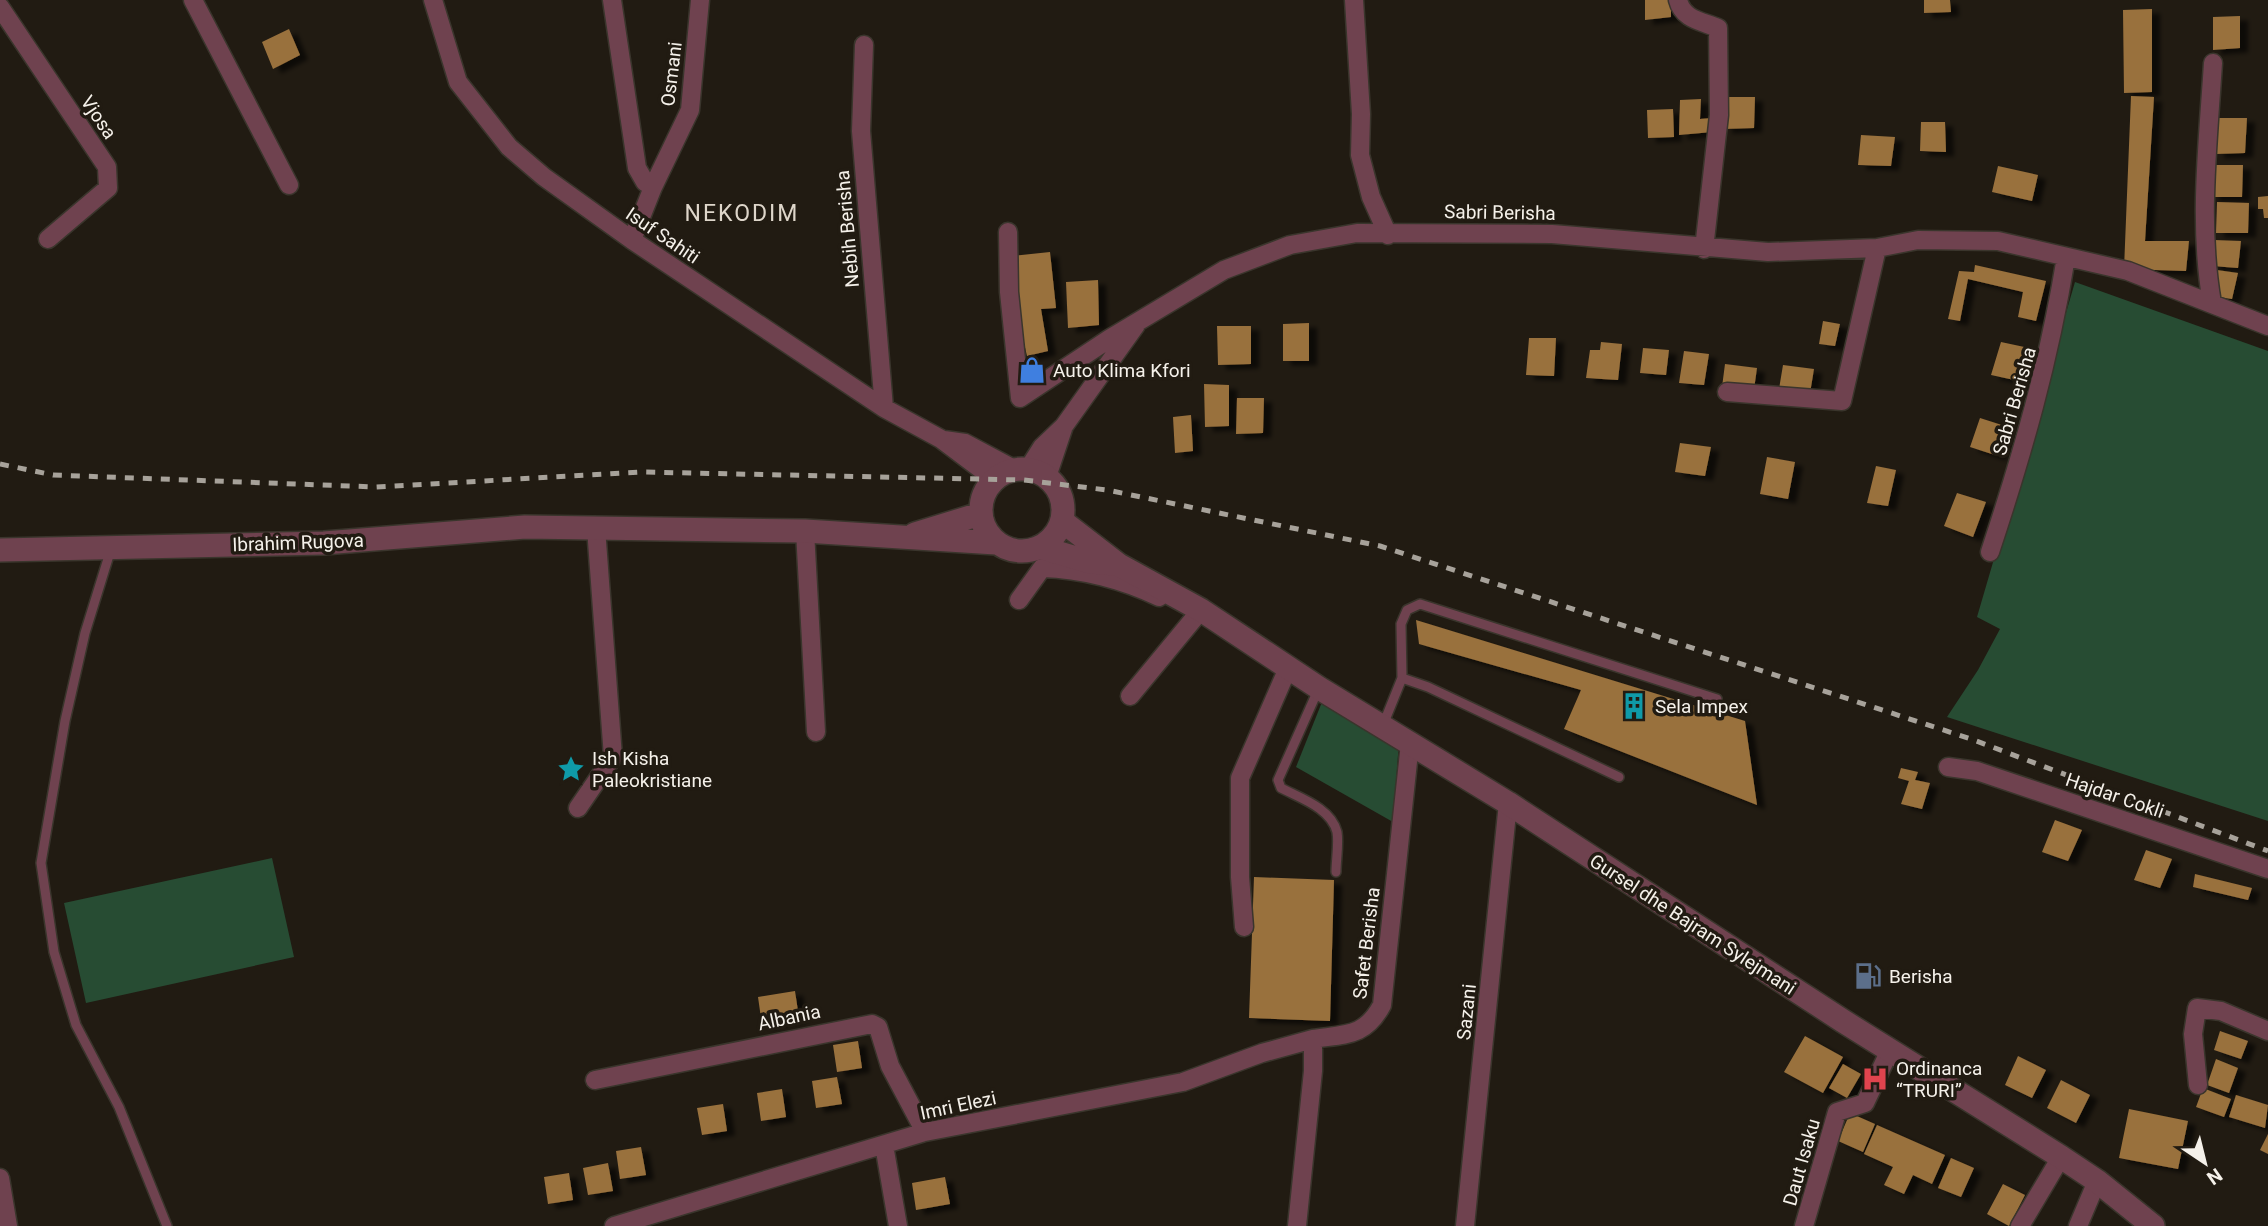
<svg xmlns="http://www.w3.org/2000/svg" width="2268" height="1226" font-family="Roboto,sans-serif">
<defs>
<filter id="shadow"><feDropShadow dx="8" dy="4.5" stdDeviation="2" flood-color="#0009"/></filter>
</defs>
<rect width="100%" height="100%" fill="#211b12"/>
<path fill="#274c33" d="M2075 282 2268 351V821L1947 717 1978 670 2000 629 1977 617Z
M1322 702 1399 742 1393 822 1296 767Z
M272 858 294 957 86 1003 64 903Z"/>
<path fill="#99713d" filter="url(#shadow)" d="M1645 0H1671V17L1645 20Z
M1924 0H1950L1951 12 1924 13Z
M2152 9V92L2124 93 2123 10Z
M2240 16V48L2213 50V17Z
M289 29 300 55 273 69 262 42Z
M2131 96 2154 97 2145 241H2189L2186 271 2124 269Z
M1725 97H1755L1754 128 1724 129Z
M1701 99 1700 119 1712 118V132L1679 135 1680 100Z
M1673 109 1674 137 1648 138 1647 110Z
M2217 118H2247L2245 153 2216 154Z
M1921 122H1945L1946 152 1920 151Z
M1861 135 1895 137 1891 166 1858 165Z
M2213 165H2243L2242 197H2211Z
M1998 166 2038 175 2032 201 1992 192Z
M2268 196V218H2264L2263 209H2258V197Z
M2217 202 2249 203 2248 233H2216Z
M2214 240 2241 241 2238 268 2212 266Z
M1050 252 1056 308 1041 309 1048 351 1027 356 1024 343 1018 345 1012 256Z
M1975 265 2046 281 2036 321 2018 317 2023 292 1968 279 1960 321 1948 319 1959 271 1974 272Z
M2217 270 2238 273 2232 299 2212 296Z
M1098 280 1099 325 1068 328 1066 282Z
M1823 321 1840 324 1835 346 1819 344Z
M1309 323V361H1283V324Z
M1217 326H1251V364L1218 365Z
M1529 338H1556L1554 376 1526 375Z
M1601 342 1622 344 1618 380 1586 378 1590 350H1600Z
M2001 342 2029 348 2019 381 1991 375Z
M1643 348 1669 350 1666 375 1640 373Z
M1684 351 1709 354 1704 385 1679 383Z
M1725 364 1757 368 1754 389 1722 387Z
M1783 365 1814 369 1810 393 1779 389Z
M1204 384 1229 385V426L1205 427Z
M1237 398H1264L1263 433 1236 434Z
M1191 415 1193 451 1175 453 1173 417Z
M1980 418 2008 427 1998 456 1970 447Z
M1680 443 1711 447 1705 476 1675 472Z
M1767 457 1795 462 1788 499 1760 494Z
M1876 466 1896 470 1888 506 1867 503Z
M1957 493 1986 502 1973 537 1944 526Z
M1416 620 1745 721 1757 805 1564 729 1581 690 1419 644Z
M1901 768 1918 772 1915 780 1930 783 1922 809 1901 804 1909 781 1898 778Z
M2055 820 2082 830 2068 861 2042 852Z
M2146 850 2172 859 2160 888 2134 880Z
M2195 874 2252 888 2248 900 2193 887Z
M1254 877 1334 880 1330 1021 1249 1018Z
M795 991 799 1018 762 1025 758 997Z
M2220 1031 2248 1041 2241 1059 2214 1050Z
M1805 1036 1843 1057 1823 1093 1784 1072Z
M858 1041 862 1068 837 1072 833 1045Z
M2018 1056 2046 1070 2032 1098 2005 1085Z
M2216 1059 2238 1068 2229 1093 2207 1085Z
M1843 1064 1861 1074 1847 1098 1829 1088Z
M837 1077 842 1104 816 1108 812 1081Z
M2061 1080 2090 1095 2076 1123 2047 1108Z
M2203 1088 2231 1099 2224 1117 2196 1107Z
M782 1089 786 1117 761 1121 757 1093Z
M2236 1095 2268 1105 2265 1128 2229 1117Z
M723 1104 727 1131 702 1135 697 1108Z
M2129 1109 2188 1121 2178 1169 2119 1158Z
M1850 1113 1875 1124 1863 1152 1838 1141Z
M1877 1125 1945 1155 1932 1184 1913 1175 1904 1194 1884 1185 1893 1167 1864 1154Z
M2268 1134V1154L2260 1150Z
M641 1147 646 1175 620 1179 616 1151Z
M1951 1158 1974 1168 1961 1197 1938 1188Z
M608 1163 613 1191 588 1195 583 1168Z
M569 1173 573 1200 548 1204 544 1177Z
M945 1177 950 1204 916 1210 912 1183Z
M2003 1184 2025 1195 2009 1226 1987 1214Z"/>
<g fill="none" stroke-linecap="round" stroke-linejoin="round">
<defs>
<path id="service" d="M111 549 85 633 65 721 41 863 54 952 76 1025 119 1107 167 1226
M1402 678 1428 687 1619 777
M1318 690 1278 780 1281 788C1300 798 1331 808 1337 832 1339 844 1336 860 1336 872
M1383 725 1402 678 1401 624 1407 610 1420 604 1717 699"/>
<path id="minor" d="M193 0 289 185
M433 0 458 82 509 147 544 177 632 240 884 408 941 439 994 479
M612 0 637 168 645 182 653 187
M1354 0 1361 114 1360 155 1371 197 1388 235
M1678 0C1683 20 1702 21 1718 28L1719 115 1704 249
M0 7 107 167 108 188 48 239
M864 45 861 131 884 408
M1008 232 1009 292 1020 398
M632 240 653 187 690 110 700 0
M2212 303C2198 224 2208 143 2213 63
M1727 392 1842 401 1877 248
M1020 398 1109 339 1224 270 1290 245 1357 233 1552 234 1768 252 1877 248 1918 240 1998 241 2128 271 2268 326
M944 440 965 443 1014 469
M1028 469 1042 447 1064 426 1136 325
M1047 477 1064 426
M805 531 816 732
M1990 552C2023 452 2049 362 2066 257
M1019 600 1042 568C1082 569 1124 580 1159 597
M1130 696 1201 610
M1948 767 1977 771 2268 869
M578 808 613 757 596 528
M1244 927 1240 877V778L1288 668
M595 1080 872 1024 878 1027 890 1066 925 1132
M2198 1085 2193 1034 2197 1008 2221 1011 2268 1031
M884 1145 898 1226
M0 1178 8 1226
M614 1226 925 1132 1183 1082 1262 1053 1313 1039
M1297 1226 1313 1071V1039C1346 1034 1365 1037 1382 1005L1410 743
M1465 1226 1508 803
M1804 1226 1837 1112 1865 1103 1890 1050
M2020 1226 2061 1157
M2078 1226 2097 1181"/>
<path id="tertiary" d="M981 510a41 41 0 1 1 82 0a41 41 0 1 1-82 0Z
M1062 521 1119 565 1201 610 1319 688 1508 803 1843 1021 2061 1157 2097 1181 2153 1226
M915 534 980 514
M1039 547 1090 562 1115 564
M0 550 324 543 525 527 805 531 996 543"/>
</defs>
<use href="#service" stroke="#3a352c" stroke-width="12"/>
<use href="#minor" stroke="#3a352c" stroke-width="21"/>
<use href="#tertiary" stroke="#3a352c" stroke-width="26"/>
<use href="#service" stroke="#6f424f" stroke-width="9"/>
<use href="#minor" stroke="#6f424f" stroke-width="18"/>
<use href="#tertiary" stroke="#6f424f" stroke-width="23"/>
<path stroke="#a7a29a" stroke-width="5" stroke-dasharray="9 9" stroke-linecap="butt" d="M0 464 53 475 376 487 642 472 1024 480 1107 490 1380 546 1971 739 2268 851"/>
</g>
<defs>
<symbol id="shop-bare" viewBox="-9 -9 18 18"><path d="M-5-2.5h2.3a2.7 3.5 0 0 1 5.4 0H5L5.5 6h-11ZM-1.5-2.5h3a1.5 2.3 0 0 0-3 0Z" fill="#3f7fe0" stroke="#211b12" stroke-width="2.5" paint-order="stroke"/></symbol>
<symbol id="building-bare" viewBox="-9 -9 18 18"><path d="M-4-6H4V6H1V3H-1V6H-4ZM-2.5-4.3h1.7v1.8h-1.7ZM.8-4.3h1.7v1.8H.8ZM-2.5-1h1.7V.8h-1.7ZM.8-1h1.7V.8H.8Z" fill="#0f9aa8" stroke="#211b12" stroke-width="2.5" paint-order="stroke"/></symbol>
<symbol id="sight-bare" viewBox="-9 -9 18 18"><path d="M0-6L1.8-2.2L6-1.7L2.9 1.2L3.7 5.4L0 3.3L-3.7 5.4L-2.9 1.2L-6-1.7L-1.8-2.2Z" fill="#0f9aa8" stroke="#211b12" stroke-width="2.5" paint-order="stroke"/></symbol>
<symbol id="fuel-bare" viewBox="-9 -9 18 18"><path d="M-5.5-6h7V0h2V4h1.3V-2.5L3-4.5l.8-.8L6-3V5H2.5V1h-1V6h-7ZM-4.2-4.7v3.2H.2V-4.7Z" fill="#5c6f8a" stroke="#211b12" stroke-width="2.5" paint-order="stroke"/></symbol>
<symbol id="hospital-bare" viewBox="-9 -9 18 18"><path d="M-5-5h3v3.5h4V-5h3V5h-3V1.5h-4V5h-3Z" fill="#e0444e" stroke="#211b12" stroke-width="2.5" paint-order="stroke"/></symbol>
</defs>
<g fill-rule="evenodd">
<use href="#shop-bare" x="1013" y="351" width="38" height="38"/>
<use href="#building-bare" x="1615" y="687" width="38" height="38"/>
<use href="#sight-bare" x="552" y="750" width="38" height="38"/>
<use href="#fuel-bare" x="1849" y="957" width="38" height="38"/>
<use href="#hospital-bare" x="1856" y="1060" width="38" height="38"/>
</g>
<g text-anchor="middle" stroke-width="7" stroke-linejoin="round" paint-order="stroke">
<g font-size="19" fill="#f5f1ea" stroke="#211b12">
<text transform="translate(671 74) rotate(-83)" y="7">Osmani</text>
<text transform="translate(99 117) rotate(56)" y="7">Vjosa</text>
<text transform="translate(1500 212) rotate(1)" y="7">Sabri Berisha</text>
<text transform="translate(847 229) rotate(-95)" y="7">Nebih Berisha</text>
<text transform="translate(663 235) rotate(34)" y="7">Isuf Sahiti</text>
<text transform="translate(2014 401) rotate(-74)" y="7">Sabri Berisha</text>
<text transform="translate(298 542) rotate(-2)" y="7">Ibrahim Rugova</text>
<text transform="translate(2115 795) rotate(19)" y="7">Hajdar Cokli</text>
<text transform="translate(1693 924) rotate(33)" y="7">Gursel dhe Bajram Sylejmani</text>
<text transform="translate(1366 943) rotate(-83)" y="7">Safet Berisha</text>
<text transform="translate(1466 1012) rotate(-84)" y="7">Sazani</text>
<text transform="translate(789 1017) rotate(-12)" y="7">Albania</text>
<text transform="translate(958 1105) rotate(-12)" y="7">Imri Elezi</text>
<text transform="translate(1801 1162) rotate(-74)" y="7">Daut Isaku</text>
</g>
<g font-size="19" fill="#f5f1ea" stroke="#211b12" text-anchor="start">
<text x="1053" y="377">Auto Klima Kfori</text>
<text x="1655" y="713">Sela Impex</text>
<text x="592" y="765">Ish Kisha<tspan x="592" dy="22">Paleokristiane</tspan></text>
<text x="1889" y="983">Berisha</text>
<text x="1896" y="1075">Ordinanca<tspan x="1896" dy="22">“TRURI”</tspan></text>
</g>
<g font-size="23" letter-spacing="2" fill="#ded6ca" stroke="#211b12">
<text x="742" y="221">NEKODIM</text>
</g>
</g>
<g transform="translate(2205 1163) rotate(145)" stroke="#211b12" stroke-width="5" paint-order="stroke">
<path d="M0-5L12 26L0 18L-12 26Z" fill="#f5f1ea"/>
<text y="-10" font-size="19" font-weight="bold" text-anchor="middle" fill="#f5f1ea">N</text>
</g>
</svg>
